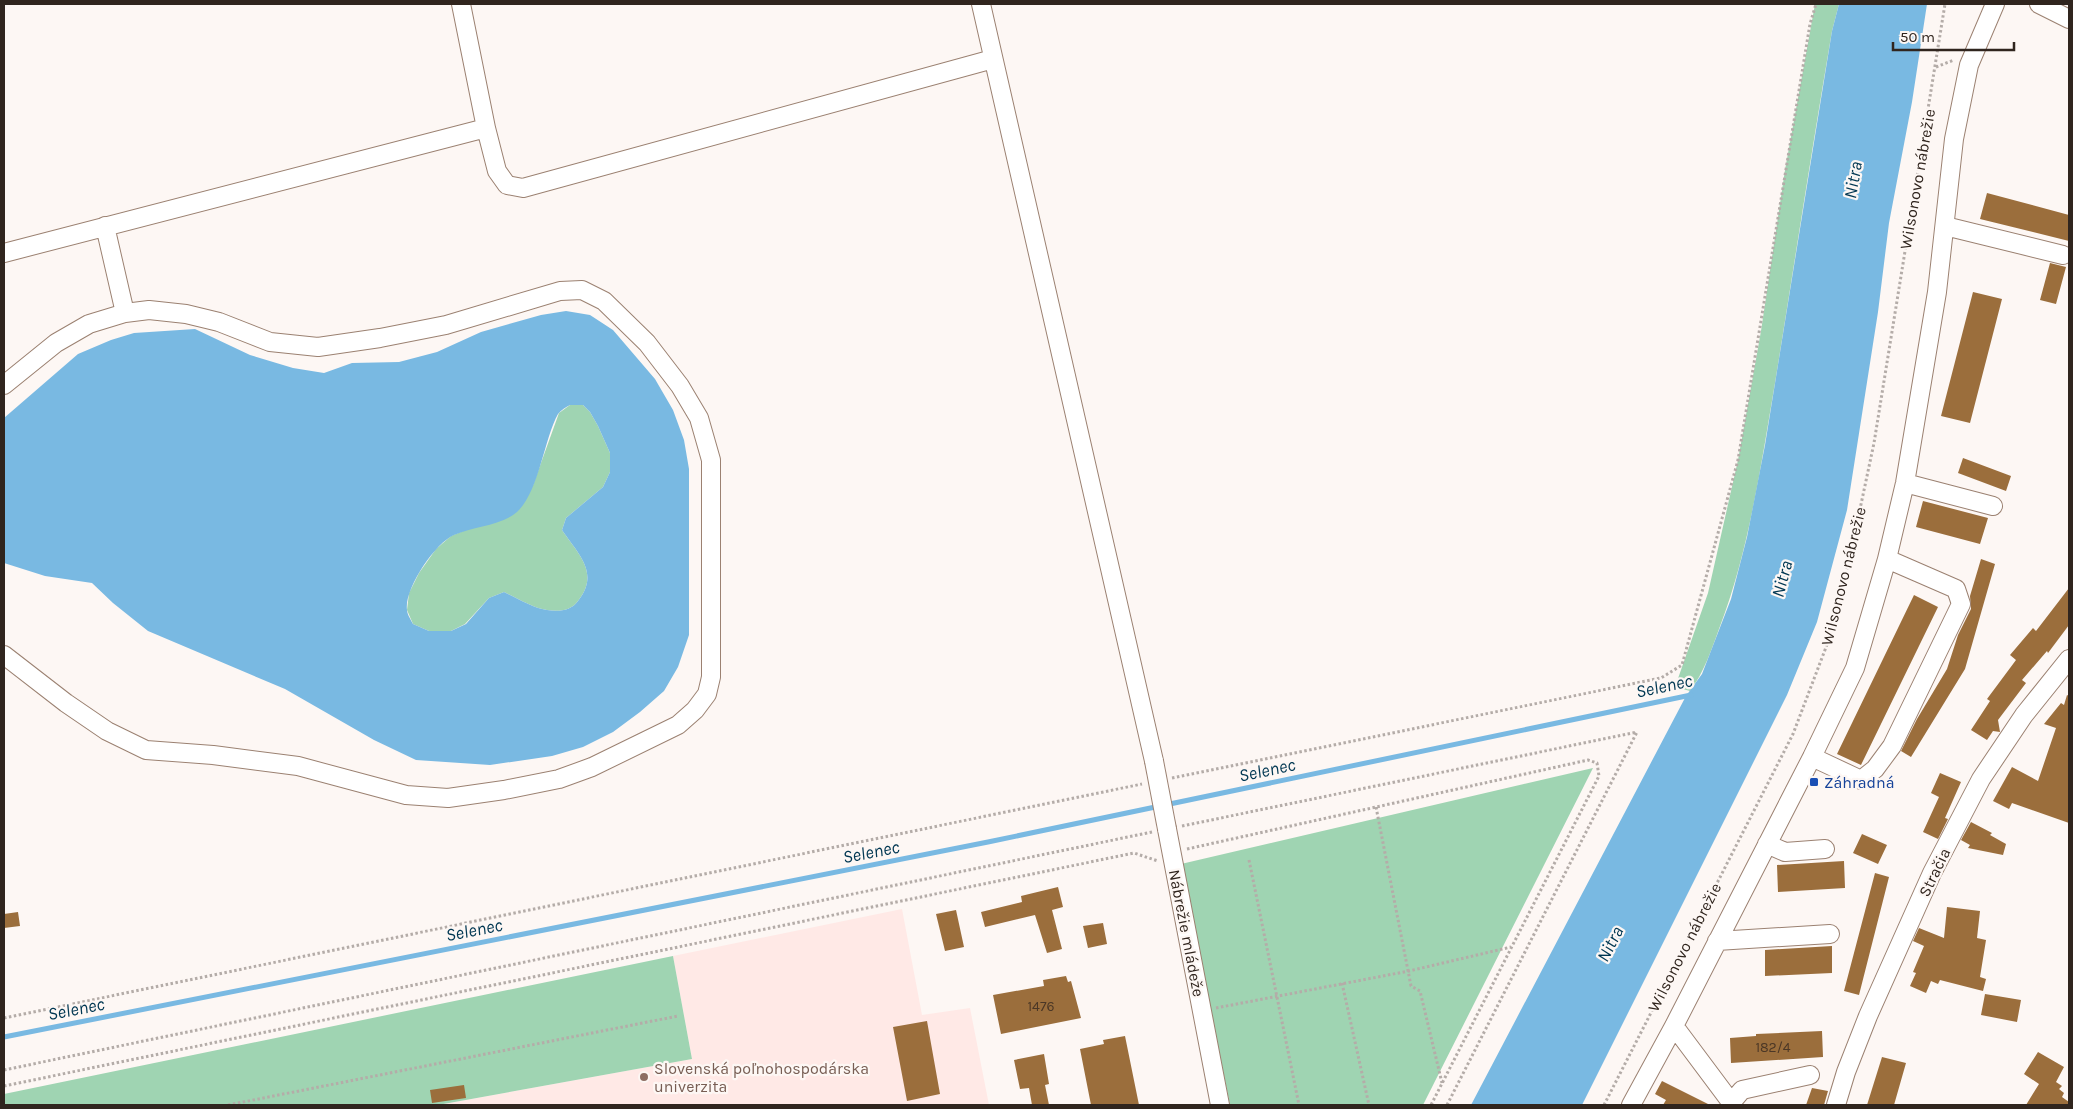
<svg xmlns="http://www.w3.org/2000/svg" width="2073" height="1109" font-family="Karla,sans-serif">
<rect width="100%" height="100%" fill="#fdf7f4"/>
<path fill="#ffe9e6" d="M902 909 922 1015 970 1008 989 1105H438L692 1059 673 956Z"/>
<path fill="#9fd4b2" d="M1815 4H1839L1832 31C1812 148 1794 266 1775 383 1761 465 1749 551 1719 629 1711 651 1704 672 1690 691L1675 687 1708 593 1738 460 1761 331 1785 170Z
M570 405H583L590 412 598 426 610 453V472L603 487 566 518 562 530C579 555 600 573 578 601 571 611 558 612 547 610 533 608 517 598 504 592L489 598 465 624 451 631H429L413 624 407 610 409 593 419 573 436 549 451 536 468 529 533 485 559 413Z
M1593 768 1423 1105H1230L1181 864Z
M673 956 692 1059 438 1105H4V1094Z"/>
<path fill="#79b9e2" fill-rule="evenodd" d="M1839 4H1927L1912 102 1889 223 1878 312 1847 510 1817 622 1787 695 1582 1105H1471L1686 696 1702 674 1731 599 1747 537 1765 445 1832 31Z
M566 311 590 315 613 330 655 379 673 410 684 440 689 469V635L678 667 664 691 640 712 613 732 583 747 552 756 490 765 416 760 374 740 285 689 148 631 113 603 92 583 45 576 4 563V418L78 354 111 340 134 333 195 329 250 355 293 368 324 373 352 363 399 362 437 352 481 332 541 315ZM570 405H583L590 412 598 426 610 453V472L603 487 566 518 562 530C579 555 600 573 578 601 571 611 558 612 547 610 533 608 517 598 504 592L489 598 466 624 451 631H429L413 624C411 620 407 614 407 610 404 589 435 543 454 535 474 526 501 526 517 512 539 492 544 439 558 414 561 410 566 407 570 405Z"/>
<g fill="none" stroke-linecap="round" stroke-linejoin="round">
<path stroke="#79b9e2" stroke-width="5" d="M4 1037 988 842 1691 695"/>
</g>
<path fill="#9b6e3c" d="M1987 193 2069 215V241L1980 219Z
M2050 263 2066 267 2056 304 2040 300Z
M1973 292 2002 299 1970 423 1941 416Z
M1963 458 2011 476 2006 491 1958 473Z
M1923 501 1988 518 1980 544 1916 527Z
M1981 559 1995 564 1965 669 1911 757 1901 751 1917 719 1947 669 1958 635 1971 609 1970 596Z
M2069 588V625L2048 653 2047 651 2022 680 2026 683 1998 720 2000 732 1993 731 1987 740 1971 730 1990 701 1987 699 2016 660 2010 655 2033 628 2036 631Z
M1914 595 1938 607 1861 765 1837 754Z
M2067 695 2069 696V823L2012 803 2009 809 1993 801 2012 767 2038 781 2056 728 2044 724 2061 703 2064 705Z
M1940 773 1961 782 1945 818 1948 819 1938 839 1923 832 1939 797 1931 793Z
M1971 822 1992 833 1990 835 2006 844 2003 855 1968 848 1970 845 1961 840Z
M1862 834 1887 845 1878 864 1853 853Z
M1844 861 1845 888 1778 892 1777 865Z
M1875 873 1889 877 1859 995 1844 991Z
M1058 887 1063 907 1052 910 1062 949 1047 953 1035 915 985 927 981 912 1022 902 1021 896Z
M1947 907 1980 911 1977 938 1986 940 1980 977 1986 979 1983 991 1940 980 1938 984 1931 981 1926 993 1910 986 1916 973 1913 972 1924 946 1913 941 1919 928 1944 938Z
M956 910 964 947 945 951 936 914Z
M18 912 20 926 4 928V914Z
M1103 923 1107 944 1088 948 1083 926Z
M1832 946V973L1765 976V950Z
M1066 976 1068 982 1071 981 1081 1018 1001 1034 993 995 1044 986 1043 980Z
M1985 994 2021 1000 2017 1022 1981 1015Z
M927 1021 940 1094 907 1101 893 1027Z
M1822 1031 1823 1057 1731 1063 1730 1038 1756 1036V1034Z
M1125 1036 1139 1105H1091L1080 1049 1104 1044 1103 1040Z
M2038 1052 2064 1067 2056 1082 2062 1086 2059 1089 2064 1093 2062 1097 2069 1102V1105H2026L2039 1084 2024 1074Z
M1044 1054 1049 1084 1045 1085 1049 1105H1032L1029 1088 1020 1089 1014 1060Z
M1882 1057 1906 1063 1894 1105H1867Z
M1662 1081 1710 1105H1663L1666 1100 1655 1094Z
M464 1085 466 1098 432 1103 430 1090Z
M1812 1088 1828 1091 1824 1105H1806Z"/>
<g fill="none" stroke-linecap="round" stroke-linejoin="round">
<defs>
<path id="minor" d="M981 4 1154 761
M2039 4 2069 19
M486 128 497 171 507 185 523 188 993 59
M105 226 125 313
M1945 226 2063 255
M4 253 486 128 461 4
M4 385 56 343 89 324 125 313 149 310 186 314 219 322 270 342 318 347 380 338 446 325 560 291 582 290 604 301 647 343 680 386 699 418 711 460V677L707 694 695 710 678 725 592 767 559 779 504 790 448 798 406 795 298 766 213 755 146 750 107 731 66 703 4 655
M1905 483 1993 506
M1812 757 1861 780 1875 769 1892 746 1961 604 1956 589 1887 559
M1167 829 1220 1105
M1767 844 1785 852 1825 849
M1717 941 1830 934
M1674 1026 1733 1105
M1731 1103 1742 1090 1810 1075
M1631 1105 1674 1026 1812 757 1855 668 1887 559 1905 483 1937 292 1954 139 1969 65 1995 4
M1836 1105 1846 1072 1868 1016 1932 873 1981 779 2024 715 2069 659"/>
</defs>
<use href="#minor" stroke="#9b8171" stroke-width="20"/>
<path stroke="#b4aca8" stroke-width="3" stroke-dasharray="2.5 2.5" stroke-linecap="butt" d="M1936 67 1954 60
M1172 778 1661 678 1682 665 1738 460 1810 24 1816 4
M1376 807 1411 986 1420 991 1442 1083
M1182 826 1637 732
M1187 849 1588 760 1597 763 1599 776 1431 1105
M1249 860 1299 1105
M1342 983 1369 1105
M1216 1008 1409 971 1511 947
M4 1018 1142 784
M4 1070 1152 832
M4 1086 1134 853 1158 861
M228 1105 678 1016
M1447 1105 1637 732
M1604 1105 1793 734 1828 642 1849 561 1874 443 1945 4"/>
<use href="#minor" stroke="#fff" stroke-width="18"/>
<defs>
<path id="minor-bridge" d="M1154 761 1167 829"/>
</defs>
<use href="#minor-bridge" stroke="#9b8171" stroke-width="20" stroke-linecap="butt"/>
<use href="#minor-bridge" stroke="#fff" stroke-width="18"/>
</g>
<rect fill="#1a4fb4" stroke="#fdf7f4" stroke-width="2" x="1809" y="777" width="10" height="10" rx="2.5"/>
<circle fill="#8d6e63" stroke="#fdf7f4" stroke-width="2" cx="644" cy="1077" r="5"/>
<g text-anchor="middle" stroke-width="4.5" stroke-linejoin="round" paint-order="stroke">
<g font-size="14" fill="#4b3726">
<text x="1041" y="1011">1476</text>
<text x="1773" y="1052">182/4</text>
</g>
<g font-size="16" fill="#30251e" stroke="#fdf7f4">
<text transform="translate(1917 179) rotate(-80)" y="6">Wilsonovo nábrežie</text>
<text transform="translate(1843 576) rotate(-76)" y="6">Wilsonovo nábrežie</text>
<text transform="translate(1934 872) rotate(-64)" y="6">Stračia</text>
<text transform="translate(1187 933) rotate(79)" y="6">Nábrežie mládeže</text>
<text transform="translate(1684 947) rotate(-63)" y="6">Wilsonovo nábrežie</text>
</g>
<g font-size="16" fill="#164399" stroke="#fdf7f4" text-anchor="start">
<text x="1824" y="788">Záhradná</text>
</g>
<g font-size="16" fill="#785e54" stroke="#fdf7f4" text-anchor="start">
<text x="654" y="1074">Slovenská poľnohospodárska<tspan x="654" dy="18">univerzita</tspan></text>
</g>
<g font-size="18" font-style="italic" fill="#003752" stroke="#fdf7f4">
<text transform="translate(1853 180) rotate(-80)" y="6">Nitra</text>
<text transform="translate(1782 579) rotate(-75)" y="6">Nitra</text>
<text transform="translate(1664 686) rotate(-12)" y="6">Selenec</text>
<text transform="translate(1267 770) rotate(-12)" y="6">Selenec</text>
<text transform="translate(871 852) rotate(-11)" y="6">Selenec</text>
<text transform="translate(474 930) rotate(-11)" y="6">Selenec</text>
<text transform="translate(1610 944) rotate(-63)" y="6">Nitra</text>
<text transform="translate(76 1009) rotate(-11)" y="6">Selenec</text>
</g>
</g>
<rect width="2073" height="1109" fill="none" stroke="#30251e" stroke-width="10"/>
<path d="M1893 42v8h121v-8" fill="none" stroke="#30251e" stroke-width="2.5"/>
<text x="1900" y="42" font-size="15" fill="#30251e" stroke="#fdf7f4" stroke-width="4" paint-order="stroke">50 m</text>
</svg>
